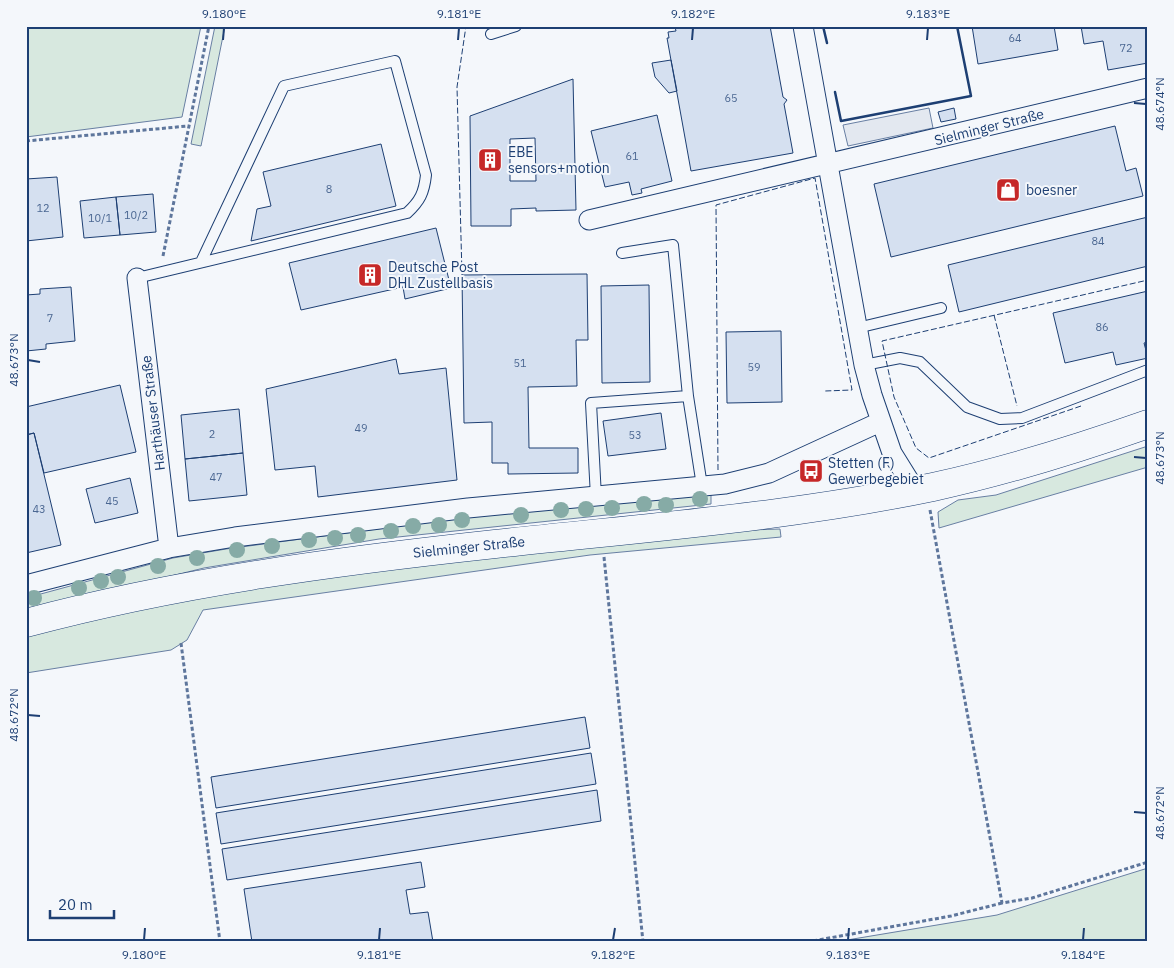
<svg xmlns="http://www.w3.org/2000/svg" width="1174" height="968" font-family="'IBM Plex Sans',sans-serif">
<rect width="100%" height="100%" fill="#f4f7fb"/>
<path fill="#d7e8df" stroke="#687fa3" d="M26 26H201L182 117 26 137Z
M215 26H225L201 146 191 144Z
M1148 446V467L939 528 938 512 958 500 996 495Z
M711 494V504L379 539 204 568 26 611V598L173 558 226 549 497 513Z
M780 529 781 537 590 555 203 610 187 640 171 650 26 673V635L257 582 687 532Z
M1148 868V942H835L997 915Z"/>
<path fill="#e3e8f0" stroke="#687fa3" d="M929 108 933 128 848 146 843 125Z"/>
<path fill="#d5e0f0" stroke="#1d3f73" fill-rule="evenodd" d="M770 26 783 97 787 100 784 104 793 153 691 171 667 38H669L668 32 676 31 675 27 678 26Z
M972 26H1054L1058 50 978 64Z
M1081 26H1148V63L1108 70 1103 41 1084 44Z
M671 60 677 91 669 93 655 77 652 63Z
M573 79 576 210 536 211V208L511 209V226H471L470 116ZM535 138 536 181H510V139Z
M954 108 956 119 941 122 938 112Z
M657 115 672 181 641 189 642 193 632 195 629 182 605 187 591 131Z
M1115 126 1126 171 1136 168 1143 196 891 257 874 184Z
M381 144 396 206 251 241 257 209 271 206 263 172Z
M57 177 63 237 26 241V179Z
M153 194 156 232 120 235 116 197Z
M116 197 120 235 84 238 80 201Z
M1148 217V266L959 312 948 265Z
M436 228 451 288 405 299 403 287 301 310 289 263Z
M587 274 588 340H576L577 386 528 387 529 448H578V473L508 474V463H492V422L464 423 462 275Z
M649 285 650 382 602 383 601 286Z
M71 287 75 341 46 344V349L26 351V295L40 294V289Z
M1148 291V342L1144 343 1148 358 1116 365 1113 352 1065 363 1053 313Z
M781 331 782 402 727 403 726 332Z
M396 359 399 374 446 368 457 480 318 497 315 466 275 470 266 389Z
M120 385 136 452 44 473 34 433 26 435V407Z
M239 409 243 453 185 459 181 415Z
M661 413 666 449 608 456 603 421Z
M34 433 61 545 26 553V435Z
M243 453 247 495 189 501 185 459Z
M130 478 138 513 95 523 86 489Z
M585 717 590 748 216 808 211 777Z
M591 753 596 784 221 844 216 813Z
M597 790 601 821 227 880 222 849Z
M421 862 425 887 406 890 410 914 428 912 433 942H252L244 889Z"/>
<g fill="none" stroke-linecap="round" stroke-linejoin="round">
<defs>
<path id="lane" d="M491 34 516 26
M622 253 673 245 688 396
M137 278 407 213C420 201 424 193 426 175L395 61 284 86 201 262
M857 328 941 308
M864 365 900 358 920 362 967 407 1000 419 1022 418 1148 370
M596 497 591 403 688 396 702 486"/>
<path id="street" d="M803 26 864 365 872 395 892 453 915 490
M589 220 1148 88
M137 278 169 548
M26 585 169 548 235 537 468 508 725 484 769 473 880 422"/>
<path id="secondary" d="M26 623C179 582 338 561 495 544 642 528 789 517 933 487 1006 471 1077 449 1148 424"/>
</defs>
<use href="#lane" stroke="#1d3f73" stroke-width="12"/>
<use href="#street" stroke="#1d3f73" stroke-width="21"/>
<use href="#secondary" stroke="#1d3f73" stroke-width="29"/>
<path stroke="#5e769c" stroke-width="3" stroke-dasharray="4 2.5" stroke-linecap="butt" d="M26 141 188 126
M163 256 209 26
M930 510 1002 903 1032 898 1148 862
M604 557 643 942
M181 643 220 942
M807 942 951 916 1002 903"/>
<use href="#lane" stroke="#f4f7fb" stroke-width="10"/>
<use href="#street" stroke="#f4f7fb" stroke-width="19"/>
<use href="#secondary" stroke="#f4f7fb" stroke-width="28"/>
<path stroke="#1d3f73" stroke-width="1" stroke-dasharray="6 2.5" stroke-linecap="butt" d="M462 275 457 87 466 26
M994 315 1017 406
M1081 406 929 458 916 448 894 397 882 341 1148 280
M718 470 716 205 815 178 852 390 825 391"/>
<path stroke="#1d3f73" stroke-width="2.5" d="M823 26 827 43
M835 92 841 121 971 96 957 26"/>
</g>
<g fill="#86aba6">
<circle cx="700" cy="499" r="8"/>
<circle cx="644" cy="504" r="8"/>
<circle cx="666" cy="505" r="8"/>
<circle cx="612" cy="508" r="8"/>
<circle cx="586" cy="509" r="8"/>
<circle cx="561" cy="510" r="8"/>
<circle cx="521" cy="515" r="8"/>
<circle cx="462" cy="520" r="8"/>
<circle cx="439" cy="525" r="8"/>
<circle cx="413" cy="526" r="8"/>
<circle cx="391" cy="531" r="8"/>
<circle cx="358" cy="535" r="8"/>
<circle cx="335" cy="538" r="8"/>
<circle cx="309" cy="540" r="8"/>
<circle cx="272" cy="546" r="8"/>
<circle cx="237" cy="550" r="8"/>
<circle cx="197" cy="558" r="8"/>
<circle cx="158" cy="566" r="8"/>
<circle cx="118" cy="577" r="8"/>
<circle cx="101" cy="581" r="8"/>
<circle cx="79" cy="588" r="8"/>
<circle cx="34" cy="598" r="8"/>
</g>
<path fill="none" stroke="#1d3f73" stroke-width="2" d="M223 40 224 28M458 40 459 28M692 40 693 28M927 40 928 28M1134 103 1146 104M28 360 40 362M1134 457 1146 458M28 715 40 716M1134 812 1146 813M144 940 145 928M379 940 380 928M613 940 615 928M848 940 849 928M1083 940 1084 928"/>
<defs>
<symbol id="building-square" viewBox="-11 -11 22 22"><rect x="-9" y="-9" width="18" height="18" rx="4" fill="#c62828" stroke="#f4f7fb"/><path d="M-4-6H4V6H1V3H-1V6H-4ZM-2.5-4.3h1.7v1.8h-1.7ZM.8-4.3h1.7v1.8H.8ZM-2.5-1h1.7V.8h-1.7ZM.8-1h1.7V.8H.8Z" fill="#fff"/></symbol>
<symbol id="shop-square" viewBox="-11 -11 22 22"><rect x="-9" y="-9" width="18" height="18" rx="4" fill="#c62828" stroke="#f4f7fb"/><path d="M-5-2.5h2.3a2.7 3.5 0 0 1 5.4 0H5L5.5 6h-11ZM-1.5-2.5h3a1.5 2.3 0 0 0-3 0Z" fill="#fff"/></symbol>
<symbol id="bus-square" viewBox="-11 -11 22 22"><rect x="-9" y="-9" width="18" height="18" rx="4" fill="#c62828" stroke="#f4f7fb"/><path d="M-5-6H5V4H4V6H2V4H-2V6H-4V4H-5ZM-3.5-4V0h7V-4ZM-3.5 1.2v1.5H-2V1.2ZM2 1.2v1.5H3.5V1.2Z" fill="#fff"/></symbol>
</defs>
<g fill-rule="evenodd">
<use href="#building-square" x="476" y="146" width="28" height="28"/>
<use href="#shop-square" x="994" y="176" width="28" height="28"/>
<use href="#building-square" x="356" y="261" width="28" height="28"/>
<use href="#bus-square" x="797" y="457" width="28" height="28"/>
</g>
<g text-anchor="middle" stroke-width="4" stroke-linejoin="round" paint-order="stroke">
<g font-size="11" fill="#4b6792">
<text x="1015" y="42">64</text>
<text x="1126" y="52">72</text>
<text x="731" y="102">65</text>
<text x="632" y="160">61</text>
<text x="329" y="193">8</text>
<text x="43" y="212">12</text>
<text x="136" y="219">10/2</text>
<text x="100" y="222">10/1</text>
<text x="1098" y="245">84</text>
<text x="50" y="322">7</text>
<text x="1102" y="331">86</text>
<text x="520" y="367">51</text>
<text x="754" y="371">59</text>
<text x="361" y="432">49</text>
<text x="212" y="438">2</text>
<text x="635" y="439">53</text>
<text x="216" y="481">47</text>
<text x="112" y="505">45</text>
<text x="39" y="513">43</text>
</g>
<g font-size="14" fill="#1d3f73" stroke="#f4f7fb">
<text transform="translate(989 127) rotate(-14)" y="5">Sielminger Straße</text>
<text transform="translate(153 413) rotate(-97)" y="5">Harthäuser Straße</text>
<text transform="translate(469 547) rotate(-6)" y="5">Sielminger Straße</text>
</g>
<g font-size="14" fill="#1d3f73" stroke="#f4f7fb" text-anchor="start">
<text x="508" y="157">EBE<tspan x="508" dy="16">sensors+motion</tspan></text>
<text x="1026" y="195">boesner</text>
<text x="388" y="272">Deutsche Post<tspan x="388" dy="16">DHL Zustellbasis</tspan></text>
<text x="828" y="468">Stetten (F)<tspan x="828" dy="16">Gewerbegebiet</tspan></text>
</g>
</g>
<rect width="1174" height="968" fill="none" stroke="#f4f7fb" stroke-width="55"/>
<path d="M50 910v8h64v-8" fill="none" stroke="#1d3f73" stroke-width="2.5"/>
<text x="58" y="910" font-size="15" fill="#1d3f73" stroke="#f4f7fb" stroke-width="4" paint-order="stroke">20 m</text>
<rect x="28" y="28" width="1118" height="912" fill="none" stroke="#1d3f73" stroke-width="2"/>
<g font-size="12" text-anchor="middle" fill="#1d3f73">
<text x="224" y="18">9.180°E</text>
<text x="459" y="18">9.181°E</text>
<text x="693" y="18">9.182°E</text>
<text x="928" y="18">9.183°E</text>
<text transform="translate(1160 104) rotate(-90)" y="4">48.674°N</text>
<text transform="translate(14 360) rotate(-90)" y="4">48.673°N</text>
<text transform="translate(1160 458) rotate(-90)" y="4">48.673°N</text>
<text transform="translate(14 715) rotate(-90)" y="4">48.672°N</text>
<text transform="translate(1160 813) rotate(-90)" y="4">48.672°N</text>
<text x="144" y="959">9.180°E</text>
<text x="379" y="959">9.181°E</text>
<text x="613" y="959">9.182°E</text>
<text x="848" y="959">9.183°E</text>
<text x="1083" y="959">9.184°E</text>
</g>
</svg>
